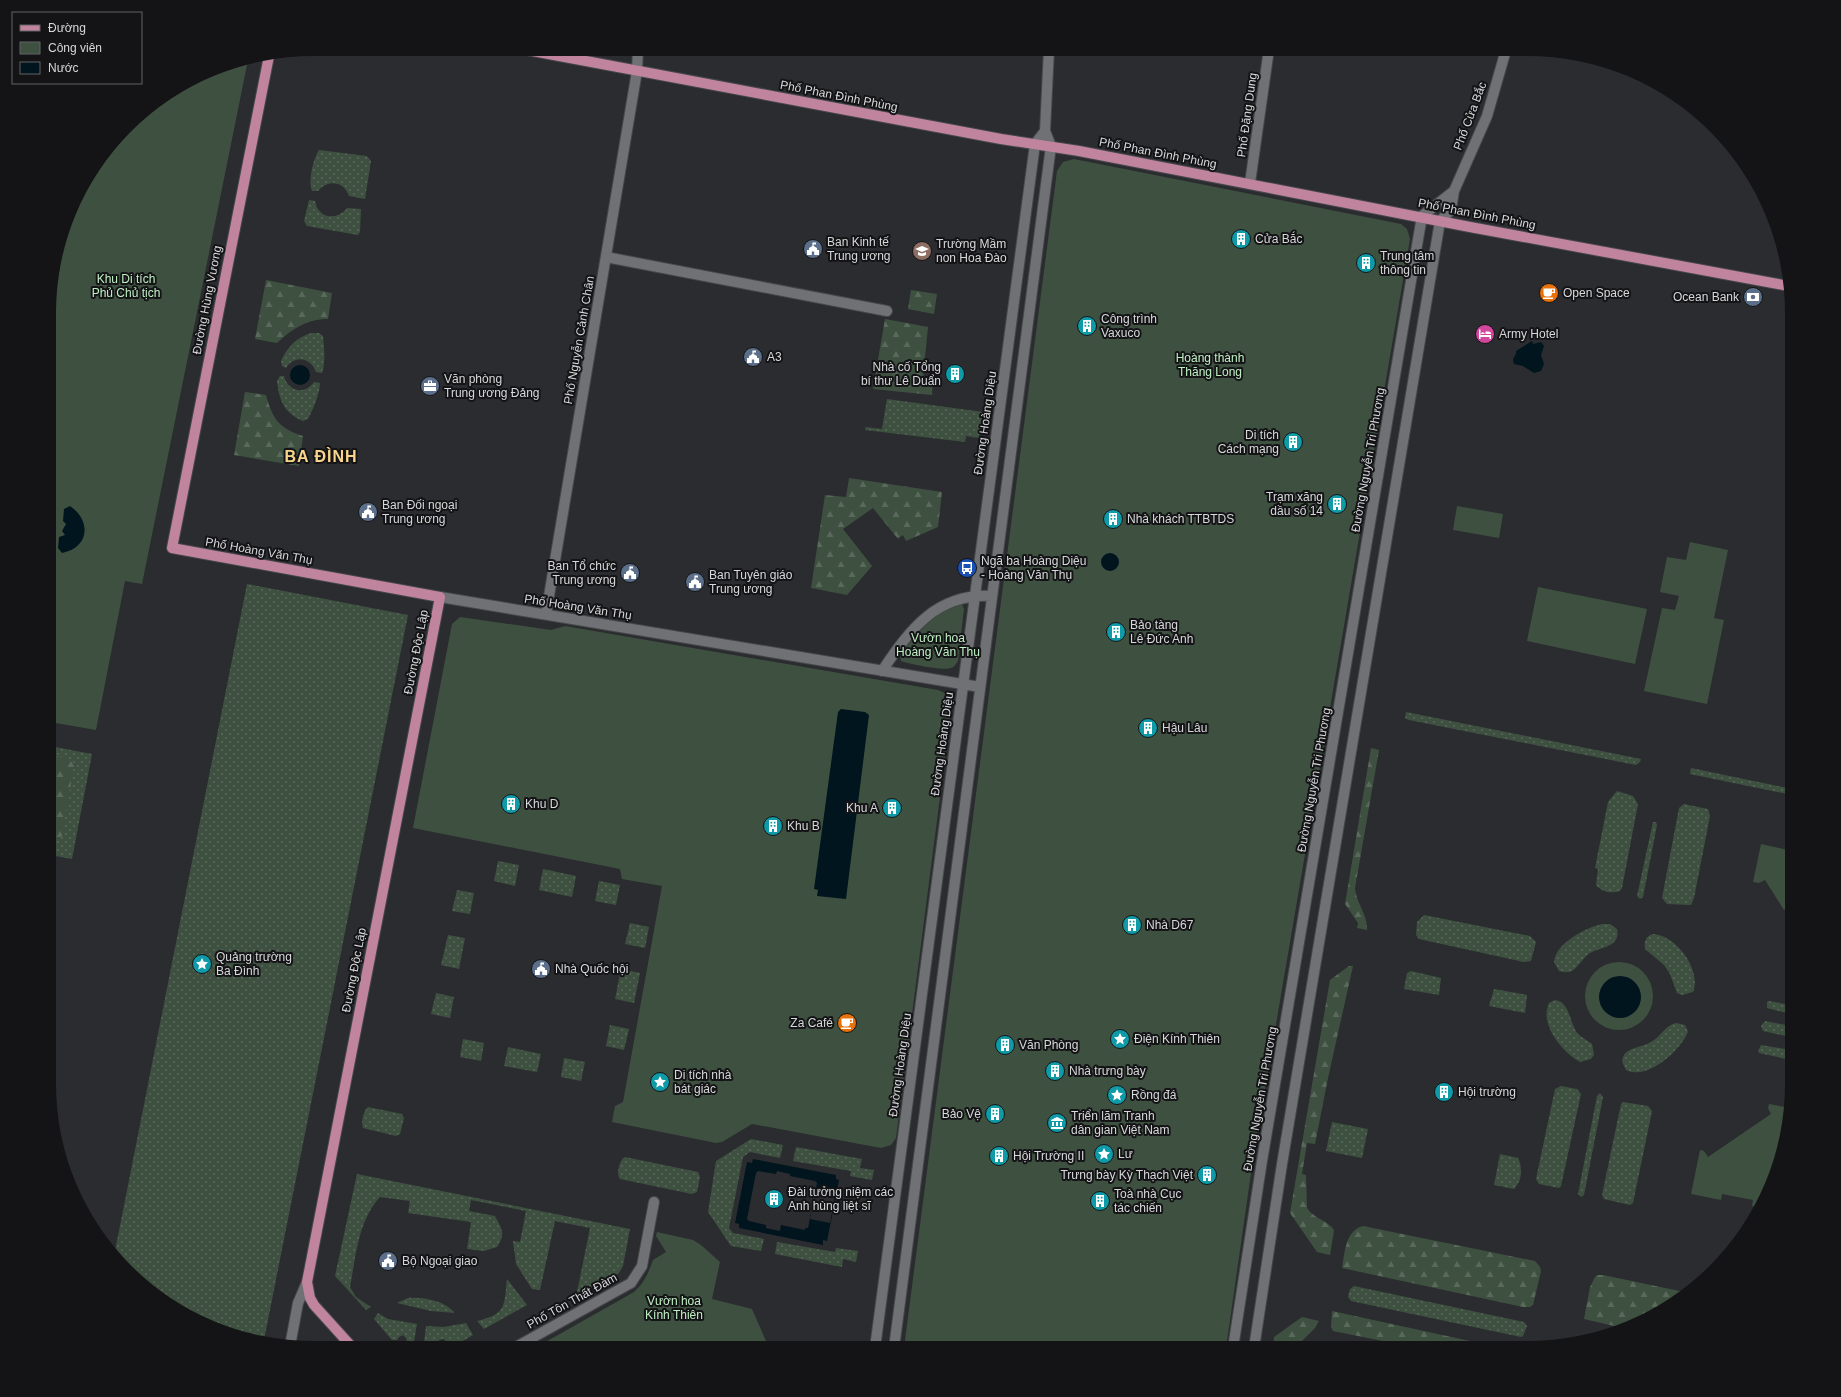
<svg xmlns="http://www.w3.org/2000/svg" width="1841" height="1397" font-family="Arial,sans-serif">
<defs>
<pattern id="grass-dots" width="8" height="8" patternUnits="userSpaceOnUse"><rect width="8" height="8" fill="#3e5140"/><path d="M2 2h.1M6 6h.1" fill="none" stroke="#59695b" stroke-width="1.8" stroke-linecap="round"/></pattern>
<pattern id="forest-firs" width="22" height="20" patternUnits="userSpaceOnUse"><rect width="22" height="20" fill="#3e5140"/><path d="M5 1l3.5 6h-7zM16 11l3.5 6h-7z" fill="#59695b"/></pattern>
</defs>
<rect width="100%" height="100%" fill="#2b2c30"/>
<path fill="url(#grass-dots)" d="M319 150 367 156 371 161 365 199 349 196C344 181 328 179 318 191H312C308 181 313 159 319 150Z
M309 200 315 201C318 219 337 221 347 208L361 209 360 232 358 235 307 226 304 221Z
M311 333H319L323 336C324 348 326 361 322 373L316 372C311 358 295 354 286 368L282 366 281 361C288 346 295 339 311 333Z
M280 376H284C288 392 305 395 314 382L320 383C319 396 314 407 308 419L303 421C284 413 279 400 277 381Z
M887 399 983 412 979 438 966 436 965 442 865 430 866 427 882 429Z
M247 584 408 615 264 1340 212 1328 139 1283 114 1256Z
M1406 712 1641 759 1640 762 1636 765 1409 720 1405 718Z
M50 746 92 754 72 859 50 855V840L56 841 60 756 50 755Z
M1691 768 1792 789V795L1690 774Z
M1617 791 1633 796 1638 804 1622 888 1620 891C1611 894 1602 892 1596 885L1598 869 1595 868 1608 802Z
M1684 804 1708 809 1710 816 1694 898 1691 905 1667 904 1662 898 1679 808Z
M1653 822H1656L1657 825 1643 897 1640 899 1637 896Z
M498 861 519 865 515 886 494 881Z
M543 869 576 876 572 897 539 890Z
M599 881 620 885 616 905 595 901Z
M457 890 474 893 470 914 452 911Z
M1424 915 1530 936 1536 942 1531 961 1524 962 1419 939 1416 935 1417 922Z
M630 923 649 927 645 948 625 944Z
M1602 924H1610L1617 929C1618 934 1618 937 1615 941 1611 947 1597 949 1590 953 1583 958 1578 967 1572 971 1567 973 1563 972 1559 971L1554 962C1556 943 1585 928 1602 924Z
M1653 934C1676 935 1702 970 1693 992L1682 995 1677 993 1670 974 1664 965 1645 949C1644 941 1646 936 1653 934Z
M448 935 465 938 459 969 441 965Z
M621 969 640 973 634 1003 615 999Z
M1411 971 1441 978 1439 995 1404 989 1407 973Z
M1494 989 1527 995 1525 1013 1489 1006Z
M436 993 454 997 450 1018 431 1014Z
M1555 1000C1571 1002 1569 1025 1579 1035 1583 1038 1588 1041 1592 1044L1594 1055 1591 1059 1580 1062C1562 1052 1539 1024 1549 1003Z
M1769 1001 1791 1005V1014L1767 1008V1002Z
M1765 1021 1791 1026V1037L1763 1031 1761 1026Z
M1676 1023 1685 1025 1688 1032C1680 1051 1647 1081 1626 1070 1624 1066 1621 1062 1623 1057 1626 1048 1643 1047 1651 1042 1661 1037 1664 1026 1676 1023Z
M610 1025 629 1029 624 1050 606 1046Z
M463 1039 484 1043 481 1061 460 1057Z
M1761 1045 1791 1050V1060L1759 1053 1758 1051Z
M508 1047 541 1054 537 1072 504 1066Z
M564 1058 585 1062 581 1081 561 1077Z
M1561 1086 1577 1089 1581 1094 1561 1186 1559 1188 1539 1184 1536 1179 1555 1089Z
M1600 1093 1603 1097 1584 1195 1581 1197 1578 1194 1597 1096Z
M1623 1102 1648 1106 1652 1111 1633 1203 1630 1205 1604 1199 1602 1195 1621 1104Z
M368 1107 402 1114 404 1118 400 1134 396 1136 363 1128C361 1123 363 1111 368 1107Z
M1332 1122 1368 1129 1362 1158 1326 1151Z
M751 1139 783 1145 780 1158 750 1152 743 1157 729 1228 733 1233 764 1239 761 1251 731 1246 708 1212 716 1161Z
M796 1147 862 1159 860 1168 874 1170 872 1180 850 1176 851 1171 793 1161Z
M1500 1154 1518 1158C1523 1168 1522 1181 1514 1189L1494 1185Z
M625 1157 698 1172 700 1177 697 1192 692 1194 620 1179C616 1174 619 1160 625 1157Z
M357 1174 630 1229 623 1266 619 1273 576 1297 590 1228 555 1221 540 1290 532 1289 516 1264 513 1241 520 1242 526 1211 471 1200 469 1211 495 1216C502 1230 506 1233 497 1247L484 1251 467 1249 471 1222 408 1213 410 1201 380 1197C358 1221 356 1256 350 1287L356 1297 371 1307 366 1310 335 1276Z
M777 1242 835 1252 836 1248 858 1251 856 1262 843 1259 842 1267 775 1254Z
M507 1279 527 1305 484 1329 477 1321C506 1314 504 1307 507 1279Z
M1354 1286 1524 1322 1527 1326 1523 1336 1521 1337 1351 1301 1348 1297 1350 1289Z
M408 1298C424 1297 445 1301 455 1313L431 1311 397 1303Z
M378 1313 388 1319 417 1324 414 1342 407 1341 406 1338 403 1335 399 1337 397 1340H392L374 1319Z
M466 1323 473 1335 454 1346 447 1345 446 1341 443 1339 439 1340 438 1344 424 1343 426 1326 444 1327Z"/>
<path fill="url(#forest-firs)" d="M266 280 332 293 328 319C307 319 292 329 277 343L255 339Z
M911 290 937 294 934 314 908 309Z
M885 319 928 327 923 377 933 378 932 395 873 389Z
M245 392 266 395C273 420 279 428 303 436L299 466 234 455Z
M849 478 942 492 938 527 906 541 903 535 898 539 873 508 843 529 872 566 847 595 811 588 825 495 846 497Z
M1371 748 1379 750 1355 888C1356 903 1368 915 1367 930L1357 928 1358 923 1345 904Z
M50 755 69 758 74 766 62 836 56 841 50 840Z
M1349 966H1353L1328 1078 1315 1144 1307 1143 1302 1174 1306 1175 1307 1208C1313 1218 1327 1220 1334 1230L1330 1255 1317 1252 1290 1213 1330 980Z
M1363 1226 1535 1261 1540 1267 1541 1271 1533 1305 1530 1307H1523L1342 1268C1345 1252 1345 1231 1363 1226Z
M1598 1275H1603L1689 1293 1645 1321 1623 1328 1584 1319 1590 1287 1595 1277Z
M1332 1311 1502 1348H1418L1333 1331 1331 1327Z
M1302 1317 1319 1321 1315 1328 1295 1348H1273L1274 1337Z"/>
<path fill="#3e5140" d="M248 60 142 584 125 581 96 730 50 722 51 278 63 228 84 181 139 114 181 84 228 63Z
M1074 159 1401 224 1407 229 1410 239 1253 1159 1226 1348H904L1057 171 1063 162Z
M1457 506 1503 514 1499 538 1453 530Z
M1690 542 1728 550 1714 618 1724 620 1707 704 1644 691 1662 608 1675 610 1679 596 1660 592 1667 557 1686 560Z
M1538 587 1647 609 1635 664 1527 641Z
M959 604H962L964 609 958 661C956 664 954 667 951 668 943 671 910 664 901 661L900 655C915 635 935 612 959 604Z
M460 617 551 630 565 626 938 690 949 695 952 704 896 1138 891 1145 881 1148 752 1124 722 1142 716 1143 612 1122 615 1106 623 1102 662 886 622 879 620 869 413 828 452 624Z
M1761 844 1792 851V886L1785 897 1786 909 1784 910 1765 880 1759 883 1753 882Z
M1585 996a34 34 0 1 1 68 0a34 34 0 1 1-68 0Z
M1769 1104 1790 1108 1772 1185 1758 1207 1752 1206 1753 1200 1722 1194 1721 1200 1691 1194 1700 1150 1704 1151 1708 1157 1771 1114 1768 1108Z
M657 1232 693 1240 701 1245 720 1262 712 1299 752 1309 769 1348H535L634 1292C644 1283 648 1274 653 1260L666 1252 656 1236Z"/>
<path fill="#00151d" fill-rule="evenodd" d="M1532 341 1533 344 1541 342 1544 346 1541 355 1544 364 1541 371 1534 373 1523 366 1514 364 1513 359 1516 354V351Z
M290 375a10 10 0 1 1 20 0a10 10 0 1 1-20 0Z
M70 506C92 521 89 548 62 553L58 548 59 537 65 535 62 531 66 524 63 521 64 509Z
M1101 562a9 9 0 1 1 18 0a9 9 0 1 1-18 0Z
M841 709 865 712 869 715 846 899 817 896 818 890 814 889 838 712Z
M1599 997a21 21 0 1 1 42 0a21 21 0 1 1-42 0Z
M753 1159 836 1175V1179L839 1180 827 1241 823 1240V1245L739 1228V1224L735 1223 747 1162 752 1163ZM758 1171 776 1174 777 1171 790 1174V1176L815 1181 817 1183 808 1228H805V1230L781 1225 780 1231 766 1228V1225L749 1221 747 1219 756 1173Z"/>
<path fill="#2b2c30" d="M815 1192 835 1196 830 1223 810 1219Z"/>
<g fill="none" stroke-linecap="round" stroke-linejoin="round">
<defs>
<path id="minor" d="M1250 183 1269 49
M606 257 887 311
M440 597 980 687
M546 614 637 71 638 49
M882 671C910 629 937 593 992 596
M290 1346 298 1303 307 1282
M514 1348 631 1283 642 1266 654 1202
M875 1348 1035 144 1045 131
M894 1348 1051 146 1045 131 1049 49
M1233 1348 1262 1161 1422 216 1454 191
M1254 1348 1282 1164 1440 221 1451 210 1454 191 1487 116 1506 50"/>
<path id="major" d="M522 49 1001 139 1079 151 1470 227 1789 286
M269 56 172 548 440 597 307 1282 310 1298 314 1305 352 1347"/>
</defs>
<use href="#minor" stroke="#46474a" stroke-width="12"/>
<use href="#major" stroke="#46474a" stroke-width="12"/>
<use href="#minor" stroke="#6f7175" stroke-width="10"/>
<use href="#major" stroke="#c1849f" stroke-width="10"/>
</g>
<defs>
<symbol id="building-disc" viewBox="-11 -11 22 22"><circle r="9.5" fill="#0f9aa8" stroke="#141416"/><path d="M-4-6H4V6H1V3H-1V6H-4ZM-2.5-4.3h1.7v1.8h-1.7ZM.8-4.3h1.7v1.8H.8ZM-2.5-1h1.7V.8h-1.7ZM.8-1h1.7V.8H.8Z" fill="#fff"/></symbol>
<symbol id="civic-disc" viewBox="-11 -11 22 22"><circle r="9.5" fill="#5c6f8a" stroke="#141416"/><path d="M-.6-6.5H3V-4.5H.6V-3L4-1V1h2V6H-6V1h2V-1L-.6-3ZM-1.2 2.5V6h2.4V2.5Z" fill="#fff"/></symbol>
<symbol id="school-disc" viewBox="-11 -11 22 22"><circle r="9.5" fill="#8d6e63" stroke="#141416"/><path d="M0-5L7-2L0 1L-7-2ZM-4 1L0 2.5L4 1V4Q0 6-4 4Z" fill="#fff"/></symbol>
<symbol id="cafe-disc" viewBox="-11 -11 22 22"><circle r="9.5" fill="#e8710a" stroke="#141416"/><path d="M-5.5-4.5H6V0H3Q3 3.5 0 3.5H-2.5Q-5.5 3.5-5.5 0ZM3-3.2v2h1.7v-2ZM-6 4.5H4V6H-6Z" fill="#fff"/></symbol>
<symbol id="bank-disc" viewBox="-11 -11 22 22"><circle r="9.5" fill="#5c6f8a" stroke="#141416"/><path d="M-6-4H6V4H-6ZM0-2.3a2.3 2.3 0 1 0 0 4.6a2.3 2.3 0 1 0 0-4.6Z" fill="#fff"/></symbol>
<symbol id="hotel-disc" viewBox="-11 -11 22 22"><circle r="9.5" fill="#d1479c" stroke="#141416"/><path d="M-6-4.5h1.5V1H6V5H4.5V3h-9V5H-6ZM-4 0a1.8 1.8 0 1 1 3.6 0ZM.5 0V-2.5h3Q6-2.5 6 0Z" fill="#fff"/></symbol>
<symbol id="office-disc" viewBox="-11 -11 22 22"><circle r="9.5" fill="#5c6f8a" stroke="#141416"/><path d="M-6-3h4V-5.5h4V-3h4V5H-6ZM-1-4.5V-3h2v-1.5ZM-6 0V1H6V0Z" fill="#fff"/></symbol>
<symbol id="bus-disc" viewBox="-11 -11 22 22"><circle r="9.5" fill="#1a4fb4" stroke="#141416"/><path d="M-5-6H5V4H4V6H2V4H-2V6H-4V4H-5ZM-3.5-4V0h7V-4ZM-3.5 1.2v1.5H-2V1.2ZM2 1.2v1.5H3.5V1.2Z" fill="#fff"/></symbol>
<symbol id="sight-disc" viewBox="-11 -11 22 22"><circle r="9.5" fill="#0f9aa8" stroke="#141416"/><path d="M0-6L1.8-2.2L6-1.7L2.9 1.2L3.7 5.4L0 3.3L-3.7 5.4L-2.9 1.2L-6-1.7L-1.8-2.2Z" fill="#fff"/></symbol>
<symbol id="museum-disc" viewBox="-11 -11 22 22"><circle r="9.5" fill="#0f9aa8" stroke="#141416"/><path d="M0-6L6-3V-2H-6V-3ZM-5-1h2V3h-2ZM-1-1h2V3h-2ZM3-1h2V3H3ZM-6 4H6V6H-6Z" fill="#fff"/></symbol>
</defs>
<g fill-rule="evenodd">
<use href="#building-disc" x="1230" y="228" width="22" height="22"/>
<use href="#civic-disc" x="802" y="238" width="22" height="22"/>
<use href="#school-disc" x="911" y="240" width="22" height="22"/>
<use href="#building-disc" x="1355" y="252" width="22" height="22"/>
<use href="#cafe-disc" x="1538" y="282" width="22" height="22"/>
<use href="#bank-disc" x="1742" y="286" width="22" height="22"/>
<use href="#building-disc" x="1076" y="315" width="22" height="22"/>
<use href="#hotel-disc" x="1474" y="323" width="22" height="22"/>
<use href="#civic-disc" x="742" y="346" width="22" height="22"/>
<use href="#building-disc" x="944" y="363" width="22" height="22"/>
<use href="#office-disc" x="419" y="375" width="22" height="22"/>
<use href="#building-disc" x="1282" y="431" width="22" height="22"/>
<use href="#building-disc" x="1326" y="493" width="22" height="22"/>
<use href="#civic-disc" x="357" y="501" width="22" height="22"/>
<use href="#building-disc" x="1102" y="508" width="22" height="22"/>
<use href="#bus-disc" x="956" y="557" width="22" height="22"/>
<use href="#civic-disc" x="619" y="562" width="22" height="22"/>
<use href="#civic-disc" x="684" y="571" width="22" height="22"/>
<use href="#building-disc" x="1105" y="621" width="22" height="22"/>
<use href="#building-disc" x="1137" y="717" width="22" height="22"/>
<use href="#building-disc" x="500" y="793" width="22" height="22"/>
<use href="#building-disc" x="881" y="797" width="22" height="22"/>
<use href="#building-disc" x="762" y="815" width="22" height="22"/>
<use href="#building-disc" x="1121" y="914" width="22" height="22"/>
<use href="#sight-disc" x="191" y="953" width="22" height="22"/>
<use href="#civic-disc" x="530" y="958" width="22" height="22"/>
<use href="#cafe-disc" x="836" y="1012" width="22" height="22"/>
<use href="#sight-disc" x="1109" y="1028" width="22" height="22"/>
<use href="#building-disc" x="994" y="1034" width="22" height="22"/>
<use href="#building-disc" x="1044" y="1060" width="22" height="22"/>
<use href="#sight-disc" x="649" y="1071" width="22" height="22"/>
<use href="#building-disc" x="1433" y="1081" width="22" height="22"/>
<use href="#sight-disc" x="1106" y="1084" width="22" height="22"/>
<use href="#building-disc" x="984" y="1103" width="22" height="22"/>
<use href="#museum-disc" x="1046" y="1112" width="22" height="22"/>
<use href="#sight-disc" x="1093" y="1143" width="22" height="22"/>
<use href="#building-disc" x="988" y="1145" width="22" height="22"/>
<use href="#building-disc" x="1196" y="1164" width="22" height="22"/>
<use href="#building-disc" x="763" y="1188" width="22" height="22"/>
<use href="#building-disc" x="1089" y="1190" width="22" height="22"/>
<use href="#civic-disc" x="377" y="1250" width="22" height="22"/>
</g>
<g text-anchor="middle" stroke-width="4" stroke-linejoin="round" paint-order="stroke">
<g font-size="12" fill="#d7d8da" stroke="#141416">
<text transform="translate(839 96) rotate(11)" y="4">Phố Phan Đình Phùng</text>
<text transform="translate(1247 115) rotate(-82)" y="4">Phố Đặng Dung</text>
<text transform="translate(1470 116) rotate(-69)" y="4">Phố Cửa Bắc</text>
<text transform="translate(1158 153) rotate(11)" y="4">Phố Phan Đình Phùng</text>
<text transform="translate(1477 214) rotate(11)" y="4">Phố Phan Đình Phùng</text>
<text transform="translate(207 300) rotate(-79)" y="4">Đường Hùng Vương</text>
<text transform="translate(579 340) rotate(-80)" y="4">Phố Nguyễn Cảnh Chân</text>
<text transform="translate(985 423) rotate(-82)" y="4">Đường Hoàng Diệu</text>
<text transform="translate(1368 460) rotate(-80)" y="4">Đường Nguyễn Tri Phương</text>
<text transform="translate(259 551) rotate(10)" y="4">Phố Hoàng Văn Thụ</text>
<text transform="translate(578 607) rotate(9)" y="4">Phố Hoàng Văn Thụ</text>
<text transform="translate(416 652) rotate(-79)" y="4">Đường Độc Lập</text>
<text transform="translate(942 744) rotate(-82)" y="4">Đường Hoàng Diệu</text>
<text transform="translate(1314 780) rotate(-80)" y="4">Đường Nguyễn Tri Phương</text>
<text transform="translate(354 970) rotate(-79)" y="4">Đường Độc Lập</text>
<text transform="translate(900 1065) rotate(-82)" y="4">Đường Hoàng Diệu</text>
<text transform="translate(1260 1099) rotate(-80)" y="4">Đường Nguyễn Tri Phương</text>
<text transform="translate(572 1301) rotate(-29)" y="4">Phố Tôn Thất Đàm</text>
</g>
<g font-size="12" fill="#d7d8da" stroke="#141416" text-anchor="start">
<text x="1255" y="243">Cửa Bắc</text>
<text x="827" y="246">Ban Kinh tế<tspan x="827" dy="14">Trung ương</tspan></text>
<text x="936" y="248">Trường Mầm<tspan x="936" dy="14">non Hoa Đào</tspan></text>
<text x="1380" y="260">Trung tâm<tspan x="1380" dy="14">thông tin</tspan></text>
<text x="1563" y="297">Open Space</text>
<text x="1739" y="301" text-anchor="end">Ocean Bank</text>
<text x="1101" y="323">Công trình<tspan x="1101" dy="14">Vaxuco</tspan></text>
<text x="1499" y="338">Army Hotel</text>
<text x="767" y="361">A3</text>
<text x="941" y="371" text-anchor="end">Nhà cố Tổng<tspan x="941" dy="14">bí thư Lê Duẩn</tspan></text>
<text x="444" y="383">Văn phòng<tspan x="444" dy="14">Trung ương Đảng</tspan></text>
<text x="1279" y="439" text-anchor="end">Di tích<tspan x="1279" dy="14">Cách mạng</tspan></text>
<text x="1323" y="501" text-anchor="end">Trạm xăng<tspan x="1323" dy="14">dầu số 14</tspan></text>
<text x="382" y="509">Ban Đối ngoại<tspan x="382" dy="14">Trung ương</tspan></text>
<text x="1127" y="523">Nhà khách TTBTDS</text>
<text x="981" y="565">Ngã ba Hoàng Diệu<tspan x="981" dy="14">- Hoàng Văn Thụ</tspan></text>
<text x="616" y="570" text-anchor="end">Ban Tổ chức<tspan x="616" dy="14">Trung ương</tspan></text>
<text x="709" y="579">Ban Tuyên giáo<tspan x="709" dy="14">Trung ương</tspan></text>
<text x="1130" y="629">Bảo tàng<tspan x="1130" dy="14">Lê Đức Anh</tspan></text>
<text x="1162" y="732">Hậu Lâu</text>
<text x="525" y="808">Khu D</text>
<text x="878" y="812" text-anchor="end">Khu A</text>
<text x="787" y="830">Khu B</text>
<text x="1146" y="929">Nhà D67</text>
<text x="216" y="961">Quảng trường<tspan x="216" dy="14">Ba Đình</tspan></text>
<text x="555" y="973">Nhà Quốc hội</text>
<text x="833" y="1027" text-anchor="end">Za Café</text>
<text x="1134" y="1043">Điện Kính Thiên</text>
<text x="1019" y="1049">Văn Phòng</text>
<text x="1069" y="1075">Nhà trưng bày</text>
<text x="674" y="1079">Di tích nhà<tspan x="674" dy="14">bát giác</tspan></text>
<text x="1458" y="1096">Hội trường</text>
<text x="1131" y="1099">Rồng đá</text>
<text x="981" y="1118" text-anchor="end">Bảo Vệ</text>
<text x="1071" y="1120">Triển lãm Tranh<tspan x="1071" dy="14">dân gian Việt Nam</tspan></text>
<text x="1118" y="1158">Lư</text>
<text x="1013" y="1160">Hội Trường II</text>
<text x="1193" y="1179" text-anchor="end">Trưng bày Kỳ Thạch Việt</text>
<text x="788" y="1196">Đài tưởng niệm các<tspan x="788" dy="14">Anh hùng liệt sĩ</tspan></text>
<text x="1114" y="1198">Toà nhà Cục<tspan x="1114" dy="14">tác chiến</tspan></text>
<text x="402" y="1265">Bộ Ngoại giao</text>
</g>
<g font-size="12" fill="#bfefc3" stroke="#141416">
<text x="126" y="283">Khu Di tích<tspan x="126" dy="14">Phủ Chủ tịch</tspan></text>
<text x="1210" y="362">Hoàng thành<tspan x="1210" dy="14">Thăng Long</tspan></text>
<text x="938" y="642">Vườn hoa<tspan x="938" dy="14">Hoàng Văn Thụ</tspan></text>
<text x="674" y="1305">Vườn hoa<tspan x="674" dy="14">Kính Thiên</tspan></text>
</g>
<g font-size="16" font-weight="bold" letter-spacing="1" fill="#f8d58b" stroke="#141416">
<text x="321" y="462">BA ĐÌNH</text>
</g>
</g>
<path d="M0 0H1841V1397H0ZM313 56H1528A257 257 0 0 1 1785 313V1084A257 257 0 0 1 1528 1341H313A257 257 0 0 1 56 1084V313A257 257 0 0 1 313 56Z" fill="#141416" fill-rule="evenodd"/>
<rect x="12" y="12" width="130" height="72" fill="#141416" stroke="#626264"/>
<rect x="20" y="25" width="20" height="6" fill="#c1849f" stroke="#626264"/>
<text x="48" y="32" font-size="12" fill="#d7d8da">Đường</text>
<rect x="20" y="42" width="20" height="12" fill="#3e5140" stroke="#626264"/>
<text x="48" y="52" font-size="12" fill="#d7d8da">Công viên</text>
<rect x="20" y="62" width="20" height="12" fill="#00151d" stroke="#626264"/>
<text x="48" y="72" font-size="12" fill="#d7d8da">Nước</text>
</svg>
